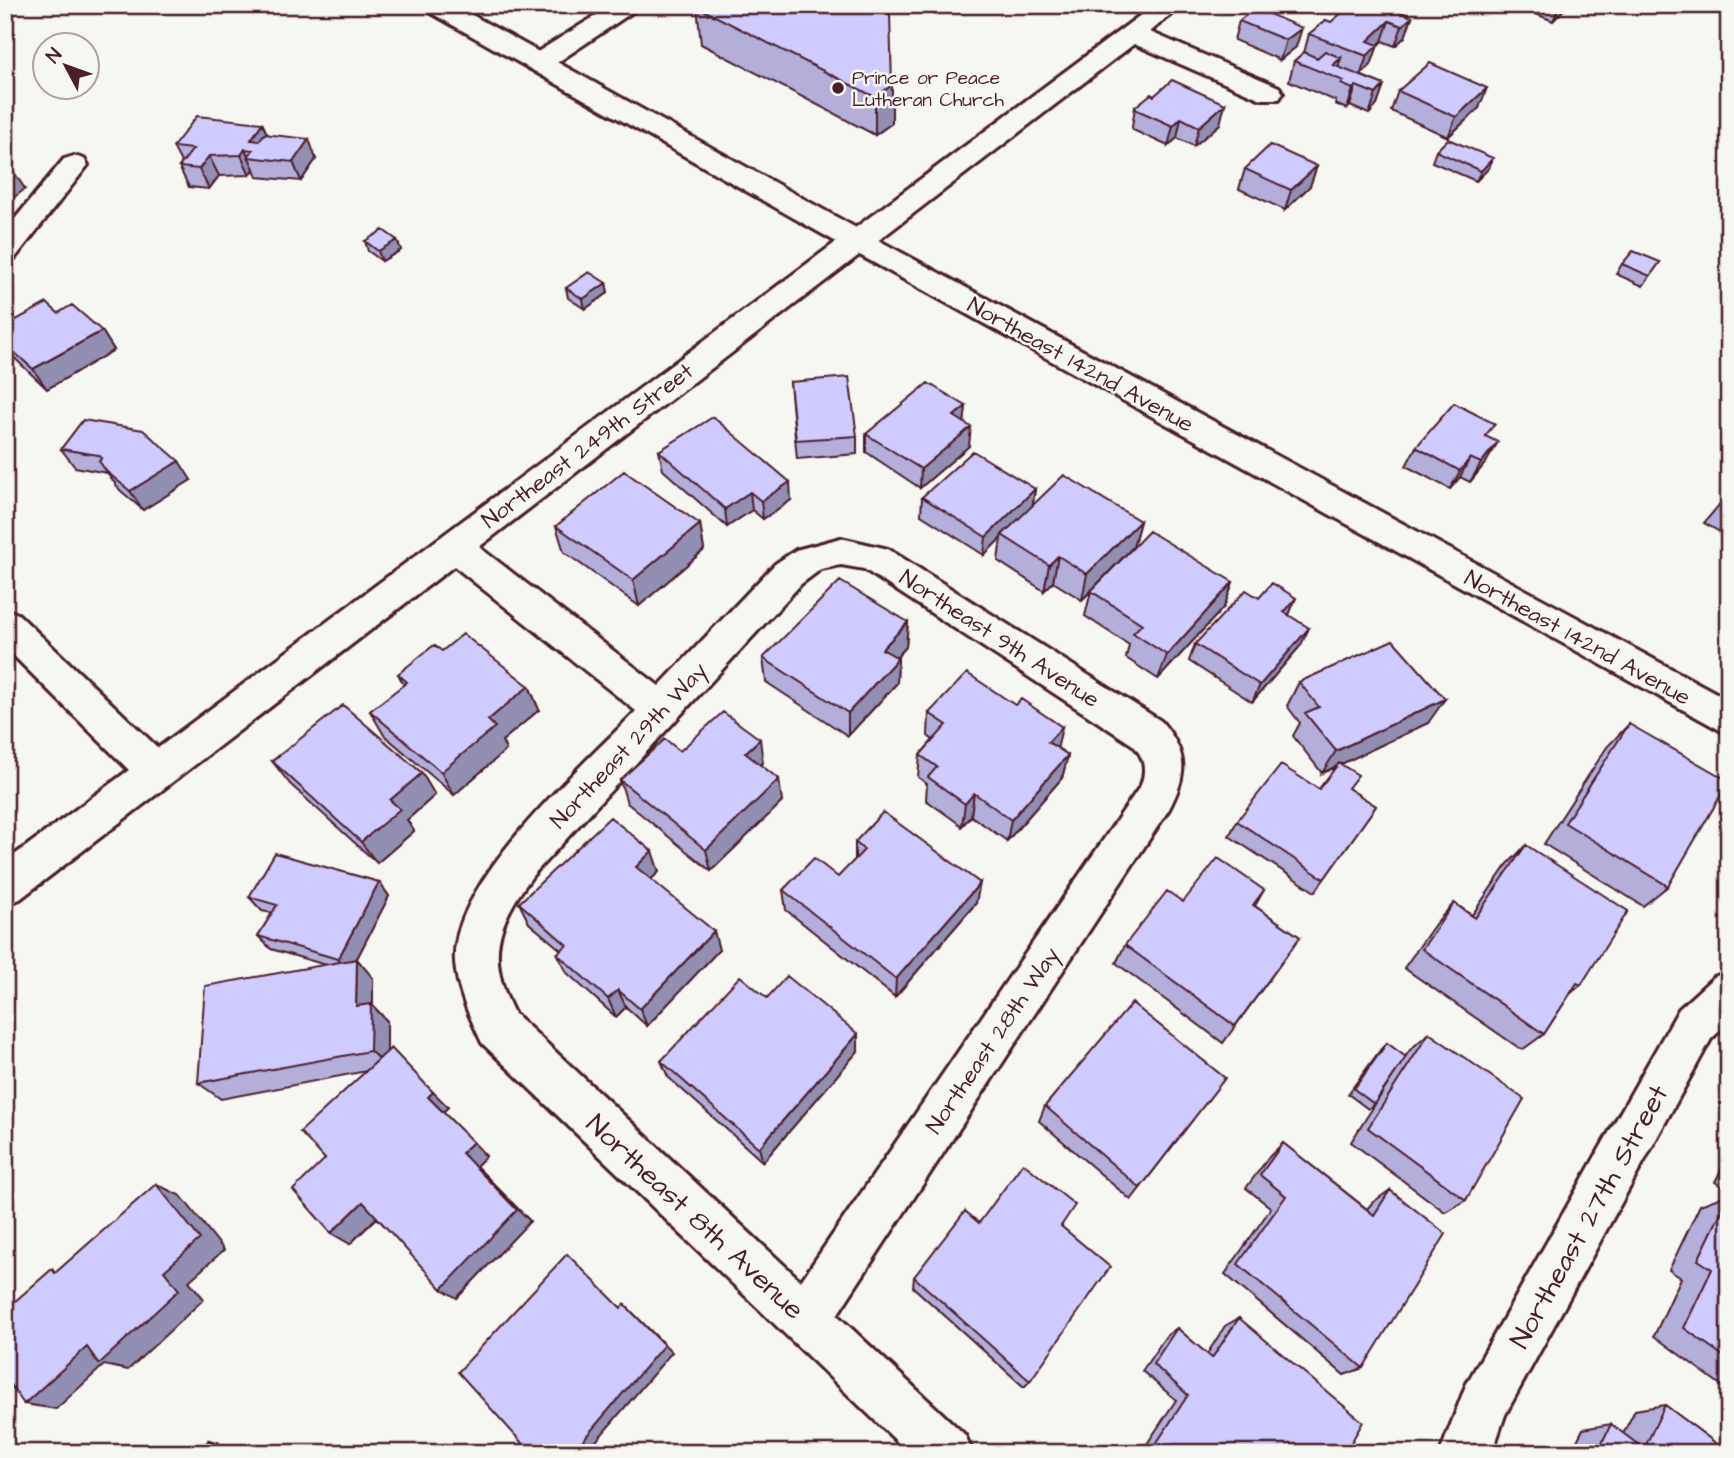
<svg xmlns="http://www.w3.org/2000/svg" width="1734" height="1458" font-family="'Architects Daughter',sans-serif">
<rect width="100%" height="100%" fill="#f6f6f2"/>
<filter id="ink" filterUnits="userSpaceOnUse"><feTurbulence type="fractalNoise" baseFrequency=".0143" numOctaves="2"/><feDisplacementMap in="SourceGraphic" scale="14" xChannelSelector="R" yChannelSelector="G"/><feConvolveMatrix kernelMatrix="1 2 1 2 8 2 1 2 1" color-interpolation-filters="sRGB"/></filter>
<g filter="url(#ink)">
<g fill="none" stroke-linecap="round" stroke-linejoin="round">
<defs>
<path id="minor" d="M613 5H643L549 68H531L527 62 531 56Z
M1154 5H1182L1150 32 1279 87 1283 93 1279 99H1261L1134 44 479 547 659 686 775 564 796 550 841 538 888 549 1161 721C1188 753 1188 773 1169 809L837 1315 965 1435 973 1453H909L482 1043C470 1017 457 991 455 962 449 882 582 767 636 711L454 566 20 899 5 905V862L129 770 5 647V609L18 614 158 748ZM841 565 864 569 1133 745C1144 757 1147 769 1141 785L801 1281 514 1013C485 956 497 923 533 875L801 584 821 569Z
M74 156 84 159 88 165 15 258 5 261V231L64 159Z
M1729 971V1022L1711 1039 1505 1415 1492 1453H1440L1466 1385 1679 1009 1714 977Z"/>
<path id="major" d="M423 5H454L867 234 1729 700V735L847 248 426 10Z"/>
</defs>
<use href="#minor" stroke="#4a1f2b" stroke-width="6"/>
<use href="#major" stroke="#4a1f2b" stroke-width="6"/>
<use href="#minor" fill="#f6f6f2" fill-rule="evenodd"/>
<use href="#major" fill="#f6f6f2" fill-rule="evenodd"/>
</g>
<path fill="#b3afda" stroke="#4a1f2b" stroke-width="2" d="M826 5 892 123 875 135 701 44 697 7Z
M1517 5H1568L1553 21 1516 6Z
M1255 8 1296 47 1280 60 1234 40 1239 21Z
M1404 9 1403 13 1412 17 1405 37 1395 46 1382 41 1378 45 1371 65 1360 75 1384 85 1377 105 1369 114 1350 106 1347 109 1335 104 1336 101 1289 81 1294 61 1304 53 1309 34 1350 12Z
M1398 91 1479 108 1448 137 1391 111Z
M1135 107 1220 124 1194 146 1177 138 1168 146 1133 130 1132 127Z
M262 123 267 134 316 159 301 181 257 177 254 169 250 175 219 176 209 189 189 187 179 167 182 164 173 147Z
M1436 151 1489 168 1476 181 1432 162Z
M1317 166 1310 186 1285 210 1239 189 1245 169Z
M397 240 401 250 382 261 368 251 365 241Z
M1660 262 1643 286 1616 274 1622 264Z
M606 283 608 293 585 309 568 298 566 288Z
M58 313 102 331 114 350 47 389 5 349V326Z
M790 382 857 436V454L797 459Z
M966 406 964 423 969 446 920 488 866 452V434Z
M83 420 191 480 143 510 120 490 107 473 75 467 61 449Z
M1487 437V461L1470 482 1460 477 1450 489 1406 466 1416 447Z
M659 451 791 500 763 519 752 510 727 527 663 470Z
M1035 489 1033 505 1140 521 1133 547 1233 582 1224 607 1158 679 1126 658 1129 645 1085 616 1091 591 1082 600 1053 582 1044 591 998 561 1001 538 984 555 921 515 922 497Z
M1729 493V537L1704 523Z
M700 524 704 550 639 606 564 552 556 526Z
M1289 615 1301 645 1252 702 1189 661 1195 644Z
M908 622 906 647 897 657 898 658 897 683 848 736 766 682 763 658Z
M442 651 529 686 539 710 502 741 506 750 454 795 384 735 370 711 404 685 398 674Z
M1299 682 1428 723 1341 764 1349 789 1376 806 1315 892 1229 836 1237 821 1319 789 1336 767 1322 773 1293 736 1300 723 1287 706Z
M929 713 1057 748 1068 755 1062 778 1007 841 971 816 962 826 926 800 927 784 918 777 920 755 933 740 928 736Z
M1629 724 1668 886 1643 906 1544 844 1607 747Z
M272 761 435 795 407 820 414 831 377 863 290 784Z
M763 763 760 765 782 802 711 871 627 803 620 780Z
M855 842 976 903 895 997 786 910 783 890 838 877 855 860Z
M1526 845 1581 985 1570 994 1544 1034 1522 1050 1404 968 1436 923 1454 903 1472 915 1506 866Z
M659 872 651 879 719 950 647 1026 626 1007 616 1017 567 973 557 954 561 950 529 923 519 903Z
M379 882 389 896 356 960 373 978V1006L387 1021V1052L448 1107 443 1112 486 1156 476 1166 530 1221 457 1298 377 1218 350 1244 325 1159 366 1071 221 1099 198 1083 326 965 271 949 258 936 272 913 262 911 249 897Z
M1264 890 1255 906 1300 937 1223 1043 1116 963 1125 945 1183 902Z
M767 998 858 1051 763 1162 668 1077 661 1061Z
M1429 1033 1466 1200 1445 1212 1351 1142 1402 1062 1374 1104 1368 1109 1348 1094 1381 1049 1387 1043 1405 1057 1410 1050Z
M1225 1078 1131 1200 1039 1121 1045 1106Z
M1283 1143 1367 1209 1372 1203 1390 1190 1363 1368 1344 1375 1225 1274 1271 1208 1246 1188 1269 1157Z
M1729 1154V1191L1715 1182Z
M1729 1194V1391L1654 1336 1681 1278 1669 1270 1700 1205Z
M979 1223 1062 1226 1030 1381 1024 1387 913 1287 914 1277Z
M1239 1318 1345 1453H1141L1176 1400 1142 1371 1166 1336 1177 1328 1207 1354 1225 1326Z
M1665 1405 1729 1453H1571L1583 1429 1611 1424 1623 1434 1635 1410Z"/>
<path fill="#928eb2" stroke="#4a1f2b" stroke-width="2" d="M1560 5H1568L1553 21Z
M1412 17 1405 37 1395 46 1402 26Z
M1389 21 1382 41 1378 45 1371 65 1360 76 1367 56 1368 41Z
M1302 28 1296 47 1280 60 1286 40Z
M1341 58 1335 78 1333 65Z
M892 85V123L875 135V97Z
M1384 85 1377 105 1369 114 1376 94Z
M1356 86 1350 106 1347 109 1353 89Z
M1487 88 1479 108 1448 137 1456 117Z
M1225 104 1220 124 1194 146 1199 127Z
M1181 118 1177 138 1168 146 1173 126Z
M262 123 271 143 251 140Z
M309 139 316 159 301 181 293 162Z
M245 149 254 169 250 175 241 155Z
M209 156 219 176 209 189 199 169Z
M1493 158 1489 168 1476 181 1481 171Z
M1317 166 1310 186 1285 210 1291 190Z
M12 169 25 189 5 204V175Z
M397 240 401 250 382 261 378 251Z
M606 283 608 293 585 309 583 299Z
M102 331 114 350 47 389 33 369Z
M966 406 964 425 954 416Z
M971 427 969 446 920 488 921 469Z
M1498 442 1487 461 1470 482 1481 463Z
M1470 458 1460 477 1450 489 1460 471Z
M179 461 191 480 143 510 130 491Z
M790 482 791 500 763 519 761 501Z
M1035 489 1032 508 1002 535 1001 538 984 555 986 537Z
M750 492 752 510 727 527 725 509Z
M1140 521 1133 547 1082 600 1087 574Z
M700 524 704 550 639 606 633 580Z
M1058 556 1053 582 1044 591 1049 565Z
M1233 582 1224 607 1158 679 1167 655Z
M1296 598 1289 615 1284 612Z
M908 622 906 647 882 673V649Z
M1309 628 1301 645 1252 702 1260 685Z
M898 658 897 683 848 736V713Z
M529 686 539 710 502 741 506 750 454 795 441 772 488 720Z
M1445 699 1428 723 1322 773 1336 751Z
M1062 727 1057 750 1048 742Z
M760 739 763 763 748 776 745 753Z
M1068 755 1062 778 1007 841 1011 820Z
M422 773 435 795 407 820 414 831 377 863 361 842 390 800Z
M779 779 782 802 711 871 706 850Z
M974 793 971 816 962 826 965 804Z
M652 851 659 872 643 887 636 867Z
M379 882 389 896 350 972 338 959Z
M980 883 976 903 895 997 896 979Z
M714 931 719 950 647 1026 640 1009Z
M357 959 373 978V1006L387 1021V1067L370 1051 356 1006Z
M618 990 626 1007 616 1017 608 999Z
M858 1034V1051L763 1162 759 1148Z
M433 1092 448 1107 443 1112 428 1097Z
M473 1142 486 1156 476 1166 530 1221 457 1298 442 1289 462 1153Z
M156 1184 181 1196 224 1250 189 1281 204 1299 128 1370 104 1365 56 1409 24 1404 164 1271Z
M363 1202 380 1214 350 1244 331 1233Z
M624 1304 672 1352 586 1453H572Z
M209 1440 218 1442 226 1453H218Z"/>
<path fill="#d0cbfe" stroke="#4a1f2b" stroke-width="2" d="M700 5H826L834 9 839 5H848L856 9 862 5H868L890 15 892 85 875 97 697 7Z
M1358 5H1394L1404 9 1400 12 1412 17 1402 26 1389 21 1368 41 1378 45 1367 56 1309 34 1326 20 1331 22 1345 10 1350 12Z
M1255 8 1302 28 1286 40 1239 21Z
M1325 51 1341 58 1333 65 1384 85 1376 94 1356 86 1353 89 1341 84 1344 81 1294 61 1304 52 1317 58Z
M1430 63 1487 88 1456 117 1398 91Z
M1172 80 1225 104 1199 127 1181 118 1173 126 1137 110 1135 107 1151 94 1154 96Z
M197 116 262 123 251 140 259 141 264 134 309 139 293 162 248 157 253 150 245 149 241 155 209 156 199 169 179 167 193 149 173 147Z
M1448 139 1493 158 1481 171 1436 151Z
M1270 145 1317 166 1291 190 1245 169Z
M5 167 12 169 5 175Z
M383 230 397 240 378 251 365 241Z
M1633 251 1660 262 1650 276 1622 264Z
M589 272 606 283 583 299 566 288Z
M47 303 58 313 72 305 102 331 33 369 5 344V326Z
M849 377 857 436 796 440 790 382Z
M928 383 966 406 954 416 971 427 921 469 866 434Z
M1454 403 1495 424 1485 436 1498 442 1481 463 1470 458 1460 471 1416 447Z
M713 417 790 482 761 501 750 492 725 509 659 451Z
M83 420 143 430 179 461 130 491 107 472 99 461 102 458 98 455 61 449Z
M973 451 1035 489 986 537 922 497Z
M624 471 700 524 633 580 556 526Z
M1064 475 1140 521 1087 574 1058 556 1049 565 1002 535Z
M1729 493V511L1719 505Z
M1149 531 1233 582 1167 655 1133 633 1142 624 1091 591Z
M840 581 908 622 882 649 898 658 848 713 763 658Z
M1272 583 1296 598 1284 612 1309 628 1260 685 1195 644 1246 590 1259 598Z
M463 634 529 686 488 720 495 727 441 772 370 711 407 682 398 674 434 645 442 651Z
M1393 640 1445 699 1336 751 1305 713 1319 707 1299 682Z
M967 673 1015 705 1021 699 1062 727 1048 742 1068 755 1011 820 974 793 965 804 928 777 937 767 920 755 947 725 929 713Z
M343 705 422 773 390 800 400 809 361 842 272 761Z
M723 712 760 739 745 753 779 779 706 850 620 780 665 739 680 751Z
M1629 724 1729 781 1668 886 1565 823Z
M1339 763 1358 775 1348 788 1376 806 1324 879 1237 821 1281 765 1319 789Z
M883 812 980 883 896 979 783 890 814 858 838 877 864 850 855 842Z
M610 817 652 851 636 867 714 931 640 1009 618 990 608 999 557 954 567 945 519 903Z
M1526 845 1628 911 1581 985 1577 983 1544 1034 1422 949 1454 903 1475 918Z
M275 853 379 882 338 959 258 936 277 905 249 897Z
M1218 858 1264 890 1253 905 1300 937 1235 1026 1125 945 1167 891 1183 902Z
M357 959 356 1006 371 1004 370 1051 198 1083 205 986Z
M740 976 767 998 787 976 858 1034 759 1148 661 1061Z
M1132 1003 1225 1078 1140 1188 1045 1106Z
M1429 1033 1524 1099 1466 1200 1368 1128Z
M1387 1043 1406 1057 1374 1104 1354 1089Z
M391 1048 433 1092 428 1097 473 1142 462 1153 517 1210 442 1289 363 1202 331 1233 293 1190 325 1159 300 1132Z
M1283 1143 1374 1215 1390 1190 1446 1234 1363 1368 1238 1264 1286 1196 1260 1175Z
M1023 1163 1075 1205 1061 1226 1110 1267 1030 1381 914 1277 965 1211 979 1223Z
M156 1184 200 1239 164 1271 179 1290 99 1364 87 1347 24 1404 5 1377V1310L52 1269 55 1273Z
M1729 1196V1360L1684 1328 1712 1269 1698 1260Z
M567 1254 621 1308 624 1304 664 1345 572 1453H531L458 1372Z
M1239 1318 1363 1422 1345 1453H1150L1188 1395 1153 1364 1177 1328 1212 1358Z
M1665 1405 1729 1453H1597L1611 1424 1644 1449Z
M209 1440 218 1453H196Z"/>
</g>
<circle fill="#4a1f2b" stroke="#f6f6f2" stroke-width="2.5" cx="838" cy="88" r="7"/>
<g text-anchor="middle" stroke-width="5" stroke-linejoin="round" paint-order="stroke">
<g font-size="19" fill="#4a1f2b" stroke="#f6f6f2" text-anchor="start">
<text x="852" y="84">Prince or Peace<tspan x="852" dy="22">Lutheran Church</tspan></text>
</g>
<g font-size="23" fill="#4a1f2b" stroke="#f6f6f2">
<text transform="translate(1081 364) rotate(29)" y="8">Northeast 142nd Avenue</text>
<text transform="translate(587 445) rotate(-37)" y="8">Northeast 249th Street</text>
<text transform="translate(1578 637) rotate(29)" y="8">Northeast 142nd Avenue</text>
<text transform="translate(1000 638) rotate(33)" y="8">Northeast 9th Avenue</text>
<text transform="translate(628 745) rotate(-47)" y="8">Northeast 29th Way</text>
<text transform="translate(992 1040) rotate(-56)" y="8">Northeast 28th Way</text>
</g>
<g font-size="28" fill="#4a1f2b" stroke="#f6f6f2">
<text transform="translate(696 1216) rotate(43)" y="10">Northeast 8th Avenue</text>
<text transform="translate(1588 1216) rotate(-61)" y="10">Northeast 27th Street</text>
</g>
</g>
<rect width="1734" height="1458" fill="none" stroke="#f6f6f2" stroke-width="28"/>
<rect x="14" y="14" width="1706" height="1430" fill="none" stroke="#4a1f2b" stroke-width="2.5" filter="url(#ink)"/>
<g transform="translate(66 66) rotate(311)"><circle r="33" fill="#f6f6f2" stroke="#b1a0a2" stroke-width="2"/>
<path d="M0-5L12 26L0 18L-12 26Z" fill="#4a1f2b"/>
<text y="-10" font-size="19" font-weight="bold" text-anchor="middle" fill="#4a1f2b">N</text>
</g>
</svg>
